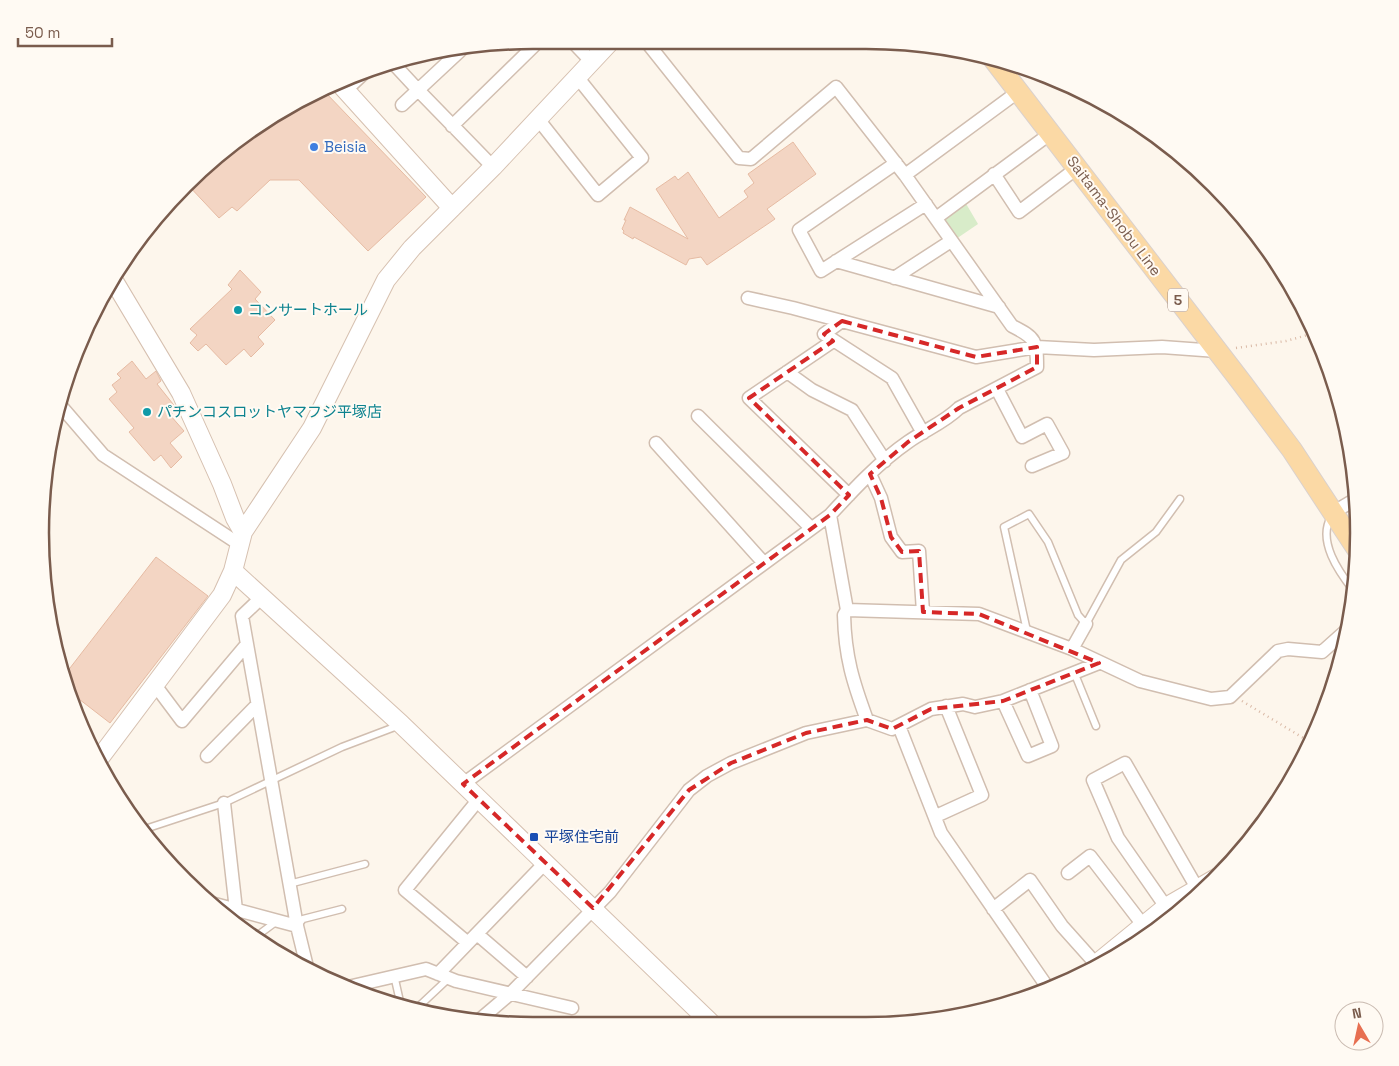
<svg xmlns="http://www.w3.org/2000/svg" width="1399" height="1066" font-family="'Space Grotesk','Noto Sans JP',sans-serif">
<rect width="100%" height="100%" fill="#fdf6ec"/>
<path fill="#d8ecc9" d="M965 202 978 224 956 239 943 221 944 217Z"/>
<path fill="#f3d5c3" stroke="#e6bba3" d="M324 91 426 197 368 251 299 180H270L237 211 232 207 219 218 187 184 208 162 286 106Z
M793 142 816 174 767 209 775 219 707 265 701 257 689 259 686 265 634 237 633 239 623 233 624 231 622 229 626 220H624L630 207 688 239 656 189 675 176 678 180 688 172 719 218 748 197 744 191 754 183 748 174Z
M240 270 261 292 255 299 275 320 258 337 264 344 251 357 244 349 226 365 206 344 198 351 190 343 197 335 190 329 232 289 228 285Z
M132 361 146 379 156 371 161 381 157 384 177 409 170 415 184 431 170 443 182 457 171 468 161 455 154 461 129 432 134 428 109 399 117 392 112 385 121 378 117 374Z
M156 557 208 596 110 723 66 689 63 677Z"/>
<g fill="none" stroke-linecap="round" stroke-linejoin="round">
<defs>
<path id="lane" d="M1331 517C1317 541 1339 572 1353 590
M1027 631 1004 527 1029 514 1048 542 1078 615 1086 624 1121 560 1156 532 1180 499
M1074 672 1096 726
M142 830 224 803 342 747 400 725
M289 884 365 864
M297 926 303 919 342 909
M254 938 277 921
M394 975 401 1006
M416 1009 449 978"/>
<path id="street" d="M571 40 592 62
M645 40 739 158 751 159 836 87 905 175 1019 91
M462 49 418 90 493 167
M392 62 418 90 402 105
M346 90 363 74
M538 119 598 195 642 158 578 78
M452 126 540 40
M896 163 799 230 821 271 926 204
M994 174 1019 212 1077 168
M936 218 1051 133
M836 261 999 307
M894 278 951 241
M748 298 793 308 976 357 1037 347 1094 350 1162 347 1217 351
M842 321 824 334 892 378 923 433
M833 341 749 398 849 495
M787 372 812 390 852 410 885 461
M997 389 1022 437 1047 424 1063 453 1032 466
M60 405 103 455 239 544
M698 416 811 528
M656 443 763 562
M870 474 881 498 891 537 902 552 919 551 923 612
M1334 512 1356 499
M830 515 847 610 844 615C845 657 853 682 867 720
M262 597 242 616 297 926 307 967
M847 610 979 614 1072 649 1140 681 1211 699 1230 697 1278 651 1288 649 1322 652 1350 627
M1072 649 1086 624
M155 685 182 721 247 644
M1003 701 1028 756 1052 746 1030 690
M899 726 941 833 1048 988
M207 756 257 705
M463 784 830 515C854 489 879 462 908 442 925 430 945 422 959 408L1037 367C1037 341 1036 338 1012 326L905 175
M224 803 236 910
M936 816 982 795 946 706
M1068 873 1090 856 1143 925
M211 903 297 926
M1166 907 1118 838 1093 780 1125 763 1197 888
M993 909 1030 880 1062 926 1096 964
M477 934 527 977
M468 943 405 890 479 799
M438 974 546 862
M348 987 426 969 456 981 572 1008
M477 1022 510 994 610 892 689 790 707 776 731 763 806 733 867 720 892 729 931 709 963 704 975 707 1003 701 1099 663"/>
<path id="secondary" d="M340 84 452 208
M114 281 181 393 222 484 235 518 243 532
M233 571 401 724 710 1022
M99 759 222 595 233 571 243 532 312 428 386 280 412 248 493 167 612 40
M1095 965 1166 907 1218 877"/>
<path id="primary" d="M991 56 1242 383 1292 450 1357 549"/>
</defs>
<use href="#lane" stroke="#d1beb0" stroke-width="9"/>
<use href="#street" stroke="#d1beb0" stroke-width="15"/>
<use href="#secondary" stroke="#d6c0b0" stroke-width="20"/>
<use href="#primary" stroke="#dad1cd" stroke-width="22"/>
<path stroke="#d9b8a5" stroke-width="2.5" stroke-dasharray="1 4" stroke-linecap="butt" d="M1236 348 1286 341 1315 333
M1242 701 1310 742"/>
<use href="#lane" stroke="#fff" stroke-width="6"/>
<use href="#street" stroke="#fff" stroke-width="12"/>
<use href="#secondary" stroke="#fff" stroke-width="18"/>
<use href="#primary" stroke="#fbd9a5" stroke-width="20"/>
</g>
<path fill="none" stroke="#d62828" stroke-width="4" stroke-dasharray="10 6" stroke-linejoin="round" d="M842 321 976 357 1037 347V367L959 408 908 442 870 474 881 498 891 537 902 552 919 551 923 612 979 614 1099 663 1003 701 931 709 892 729 867 720 806 733 731 763 689 790 593 908 463 784 830 515 849 495 749 398 833 341 824 334Z"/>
<circle fill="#3f7fe0" stroke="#fffaf3" stroke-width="2" cx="314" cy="147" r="5"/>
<g fill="#0f9aa8" stroke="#fffaf3" stroke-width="2">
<circle cx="238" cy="310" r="5"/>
<circle cx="147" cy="412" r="5"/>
</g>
<rect fill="#1a4fb4" stroke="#fffaf3" stroke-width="2" x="529" y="832" width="10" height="10" rx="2.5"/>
<g text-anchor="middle" stroke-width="4" stroke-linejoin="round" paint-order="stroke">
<rect fill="#fffaf3" stroke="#a28b7f" stroke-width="1" x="1168" y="288.5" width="20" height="23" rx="4"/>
<g font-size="14" font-weight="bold" fill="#7a5c4d">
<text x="1178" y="305">5</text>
</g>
<g font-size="15" fill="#366cbe" stroke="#fffaf3" text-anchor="start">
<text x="324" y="152">Beisia</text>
</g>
<g font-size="15" fill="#7a5c4d" stroke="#fffaf3">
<text transform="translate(1114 216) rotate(53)" y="5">Saitama-Shobu Line</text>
</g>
<g font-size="15" fill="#0d838f" stroke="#fffaf3" text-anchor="start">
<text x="248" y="315">コンサートホール</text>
<text x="157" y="417">パチンコスロットヤマフジ平塚店</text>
</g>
<g font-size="15" fill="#164399" stroke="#fffaf3" text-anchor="start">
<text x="544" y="842">平塚住宅前</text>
</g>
</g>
<path d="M0 0H1399V1066H0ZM533 49H866A484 484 0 0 1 1350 533V533A484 484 0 0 1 866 1017H533A484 484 0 0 1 49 533V533A484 484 0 0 1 533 49Z" fill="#fffaf3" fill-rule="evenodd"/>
<path fill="none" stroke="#7a5c4d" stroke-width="2.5" d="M533 49H866A484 484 0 0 1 1350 533V533A484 484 0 0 1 866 1017H533A484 484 0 0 1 49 533V533A484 484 0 0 1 533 49Z"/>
<g transform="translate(1359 1026) rotate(351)"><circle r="24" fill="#fffaf3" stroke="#cabbb1"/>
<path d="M0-4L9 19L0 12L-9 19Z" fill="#e76f51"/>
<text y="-8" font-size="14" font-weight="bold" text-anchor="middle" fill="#7a5c4d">N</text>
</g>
<path d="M18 38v8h94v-8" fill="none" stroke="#7a5c4d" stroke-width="2.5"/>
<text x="25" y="38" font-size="15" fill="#7a5c4d" stroke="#fffaf3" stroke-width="4" paint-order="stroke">50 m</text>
</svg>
